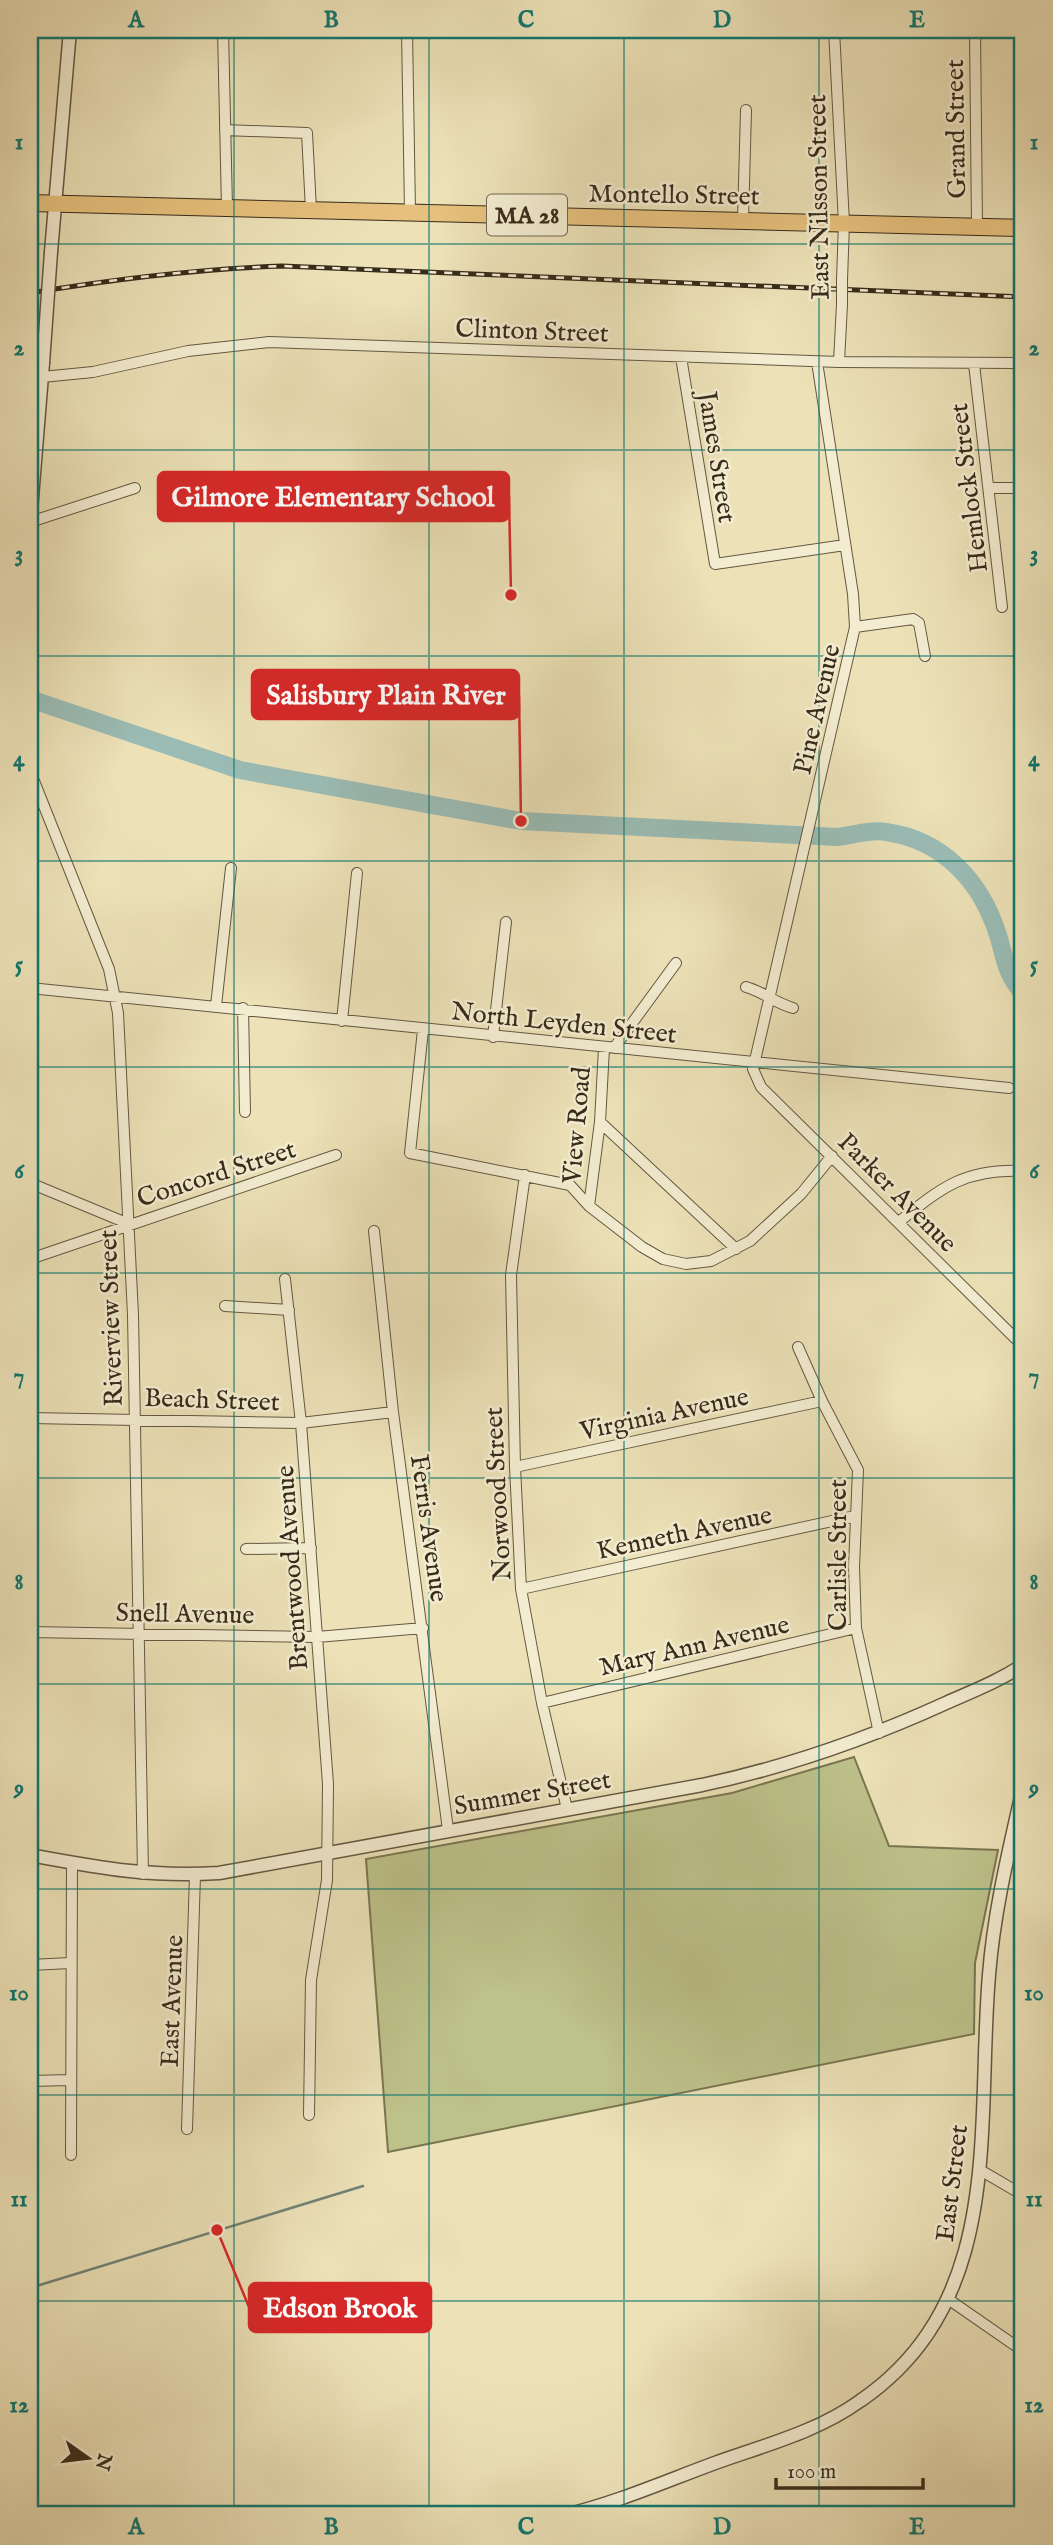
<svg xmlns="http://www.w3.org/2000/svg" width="1053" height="2545" font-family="'IM FELL English',serif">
<rect width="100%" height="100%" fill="#ece1b7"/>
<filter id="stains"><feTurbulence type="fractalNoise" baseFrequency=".00286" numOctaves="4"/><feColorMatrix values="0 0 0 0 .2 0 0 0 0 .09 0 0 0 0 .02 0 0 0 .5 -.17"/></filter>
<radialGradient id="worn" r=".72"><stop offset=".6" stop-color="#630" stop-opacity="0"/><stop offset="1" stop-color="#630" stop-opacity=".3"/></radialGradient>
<path fill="#bdc18a" stroke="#7a7652" stroke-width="2" d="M854 1757 889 1846 998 1850 975 1963 974 2034 388 2152 366 1859 732 1793Z"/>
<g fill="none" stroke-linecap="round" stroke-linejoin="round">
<path stroke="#728277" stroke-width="2.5" d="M30 2288 363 2186"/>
<path stroke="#9abcb5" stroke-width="18" d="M30 699 240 770 521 821 838 837C853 835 872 829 886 832 943 840 981 881 998 935 1005 958 1006 975 1023 993"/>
<defs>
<path id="minor" d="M223 30 227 208
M407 30 410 212
M834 30 844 223 842 280
M975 30 977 227
M225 130 307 133 311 210
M743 220 746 110
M681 357 715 564 845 545
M817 362 853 594 855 627 753 1069 761 1087 1023 1346
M839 362 842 304
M974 364 1002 607
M42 377 93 372 188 351 269 342 839 362 1023 363
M990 488H1023
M30 522 135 488
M855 627 913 619 919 623 925 656
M30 778 34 781 109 969 118 1013 133 1315 143 1874
M746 987C764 992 775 1003 793 1008
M30 988 1009 1088
M216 1006 231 868
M243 1008 245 1112
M342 1021 357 873
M423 1030 410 1153 570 1185 589 1206 642 1247 663 1259 686 1264 711 1261 750 1241 801 1194 832 1156
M493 1037 506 922
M614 1048 676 963
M600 1122 736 1249
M525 1175 511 1275 515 1467 521 1589 542 1703 567 1809
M30 1183 129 1224
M589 1206 600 1122 604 1048
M900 1221C942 1187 966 1168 1023 1171
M374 1231 393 1412 448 1830
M30 1259 336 1155
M285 1279 301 1423 328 1784 327 1880 311 1980 309 2115
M225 1306 289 1310
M798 1347 822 1401 858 1470 854 1567 856 1628 879 1733
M30 1418 301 1423 393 1412
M515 1467 822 1401
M246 1549 311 1548
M521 1589 855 1516
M30 1632 317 1637 423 1628
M542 1703 856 1628
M30 1965 70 1963
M30 2081 70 2080
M187 2129 195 1875
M71 2155 72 1864
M980 2170 1023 2195
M948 2299 1023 2351"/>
<path id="tertiary" d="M51 252 70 30
M30 523 43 363
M30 1855C101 1868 146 1877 219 1873L702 1785C787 1767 867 1739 946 1703 973 1691 999 1681 1023 1665
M565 2515C616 2503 666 2481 715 2463 765 2445 817 2432 860 2401 1006 2301 976 2127 989 1975 994 1911 1009 1850 1023 1788"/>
<path id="primary" d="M30 203 1023 228"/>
</defs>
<use href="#minor" stroke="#645842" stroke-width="12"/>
<use href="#tertiary" stroke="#645842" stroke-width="15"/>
<use href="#primary" stroke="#372b1b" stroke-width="18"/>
<use href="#minor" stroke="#f3ecd0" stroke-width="10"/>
<use href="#tertiary" stroke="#f3ecd0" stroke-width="12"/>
<use href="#primary" stroke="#e6c07c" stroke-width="16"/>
<defs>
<path id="rail" d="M30 293C114 279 197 269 282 266L1023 297"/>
</defs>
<use href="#rail" stroke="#372b1b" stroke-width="5"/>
<use href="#rail" stroke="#f3ecd0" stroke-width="2.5" stroke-dasharray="8" stroke-linecap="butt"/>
<defs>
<path id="minor-bridge" d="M842 304V280"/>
<path id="tertiary-bridge" d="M43 363 51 252"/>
</defs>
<use href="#minor-bridge" stroke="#645842" stroke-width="12" stroke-linecap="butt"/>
<use href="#tertiary-bridge" stroke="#645842" stroke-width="15" stroke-linecap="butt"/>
<use href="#minor-bridge" stroke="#f3ecd0" stroke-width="10"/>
<use href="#tertiary-bridge" stroke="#f3ecd0" stroke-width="12"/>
</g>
<path fill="none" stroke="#0f766e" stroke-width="2" stroke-opacity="0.55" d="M234 30V2515M429 30V2515M624 30V2515M819 30V2515M30 244H1023M30 450H1023M30 656H1023M30 861H1023M30 1067H1023M30 1273H1023M30 1478H1023M30 1684H1023M30 1889H1023M30 2095H1023M30 2301H1023"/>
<g text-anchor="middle" stroke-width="5" stroke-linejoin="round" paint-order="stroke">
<rect fill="#f3ecd0" stroke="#6f6551" stroke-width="2" x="487" y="194.5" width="80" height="41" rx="5"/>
<g font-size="24" font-weight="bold" fill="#372b1b">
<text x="527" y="223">MA 28</text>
</g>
<g font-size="26" fill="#372b1b" stroke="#f3ecd0">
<text transform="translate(955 129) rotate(-91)" y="9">Grand Street</text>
<text transform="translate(674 194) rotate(1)" y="9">Montello Street</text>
<text transform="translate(818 197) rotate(-91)" y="9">East Nilsson Street</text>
<text transform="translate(532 330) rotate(2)" y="9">Clinton Street</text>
<text transform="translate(718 457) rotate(81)" y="9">James Street</text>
<text transform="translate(968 488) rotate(-97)" y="9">Hemlock Street</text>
<text transform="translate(816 709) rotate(-77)" y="9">Pine Avenue</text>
<text transform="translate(564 1022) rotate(6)" y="9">North Leyden Street</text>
<text transform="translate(576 1125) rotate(-85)" y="9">View Road</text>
<text transform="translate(216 1173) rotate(-18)" y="9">Concord Street</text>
<text transform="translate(898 1192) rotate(45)" y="9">Parker Avenue</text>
<text transform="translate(110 1318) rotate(-92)" y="9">Riverview Street</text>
<text transform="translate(212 1399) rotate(2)" y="9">Beach Street</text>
<text transform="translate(664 1413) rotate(-12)" y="9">Virginia Avenue</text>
<text transform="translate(497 1494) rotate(-93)" y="9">Norwood Street</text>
<text transform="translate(430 1528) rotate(82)" y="9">Ferris Avenue</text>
<text transform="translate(684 1532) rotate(-12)" y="9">Kenneth Avenue</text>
<text transform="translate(837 1555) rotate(-90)" y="9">Carlisle Street</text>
<text transform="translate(291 1568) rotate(-94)" y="9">Brentwood Avenue</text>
<text transform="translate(185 1613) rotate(1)" y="9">Snell Avenue</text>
<text transform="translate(694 1645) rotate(-13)" y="9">Mary Ann Avenue</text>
<text transform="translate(532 1792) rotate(-10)" y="9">Summer Street</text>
<text transform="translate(171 2001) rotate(-88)" y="9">East Avenue</text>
<text transform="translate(951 2183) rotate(-83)" y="9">East Street</text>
</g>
</g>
<path fill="none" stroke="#d62828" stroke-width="2.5" d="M511 595L509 496M521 821L519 695M217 2230L249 2307"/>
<g fill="#d62828" stroke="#f3ecd0" stroke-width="2.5">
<circle cx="511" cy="595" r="7"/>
<circle cx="521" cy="821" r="7"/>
<circle cx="217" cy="2230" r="7"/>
</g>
<g fill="#d62828" stroke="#d62828" stroke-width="2.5">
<rect x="158" y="472" width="351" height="49" rx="7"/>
<rect x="252" y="670" width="267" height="49" rx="7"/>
<rect x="249" y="2283" width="182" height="49" rx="7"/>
</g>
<g font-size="28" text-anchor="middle" font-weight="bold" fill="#fff">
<text x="333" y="506">Gilmore Elementary School</text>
<text x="386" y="704">Salisbury Plain River</text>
<text x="340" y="2317">Edson Brook</text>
</g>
<rect width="1053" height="2545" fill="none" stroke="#ece1b7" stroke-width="77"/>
<g transform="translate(88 2458) rotate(104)" stroke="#f3ecd0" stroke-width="5" paint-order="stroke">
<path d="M0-5L12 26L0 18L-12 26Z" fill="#372b1b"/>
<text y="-10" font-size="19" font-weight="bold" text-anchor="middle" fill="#372b1b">N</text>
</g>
<path d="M776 2478v10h147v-10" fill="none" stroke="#372b1b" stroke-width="3.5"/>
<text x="787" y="2478" font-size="21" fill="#372b1b" stroke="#f3ecd0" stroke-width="5" paint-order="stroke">100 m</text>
<rect x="38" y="38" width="976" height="2468" fill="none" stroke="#0f766e" stroke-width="2.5"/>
<g font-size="23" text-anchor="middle" font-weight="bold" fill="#0f766e">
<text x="136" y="27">A</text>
<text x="331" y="27">B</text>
<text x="526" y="27">C</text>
<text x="722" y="27">D</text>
<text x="917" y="27">E</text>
<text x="19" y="149">1</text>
<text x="1034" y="149">1</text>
<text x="19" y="355">2</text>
<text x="1034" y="355">2</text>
<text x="19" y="561">3</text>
<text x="1034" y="561">3</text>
<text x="19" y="766">4</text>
<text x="1034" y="766">4</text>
<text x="19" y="972">5</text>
<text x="1034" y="972">5</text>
<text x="19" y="1178">6</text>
<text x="1034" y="1178">6</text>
<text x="19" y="1383">7</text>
<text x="1034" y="1383">7</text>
<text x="19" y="1589">8</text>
<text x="1034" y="1589">8</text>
<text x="19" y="1795">9</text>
<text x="1034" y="1795">9</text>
<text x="19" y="2000">10</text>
<text x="1034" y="2000">10</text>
<text x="19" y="2206">11</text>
<text x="1034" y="2206">11</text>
<text x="19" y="2412">12</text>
<text x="1034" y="2412">12</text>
<text x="136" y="2534">A</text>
<text x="331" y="2534">B</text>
<text x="526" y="2534">C</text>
<text x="722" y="2534">D</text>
<text x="917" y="2534">E</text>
</g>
<rect width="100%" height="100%" filter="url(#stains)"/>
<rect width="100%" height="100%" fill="url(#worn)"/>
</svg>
